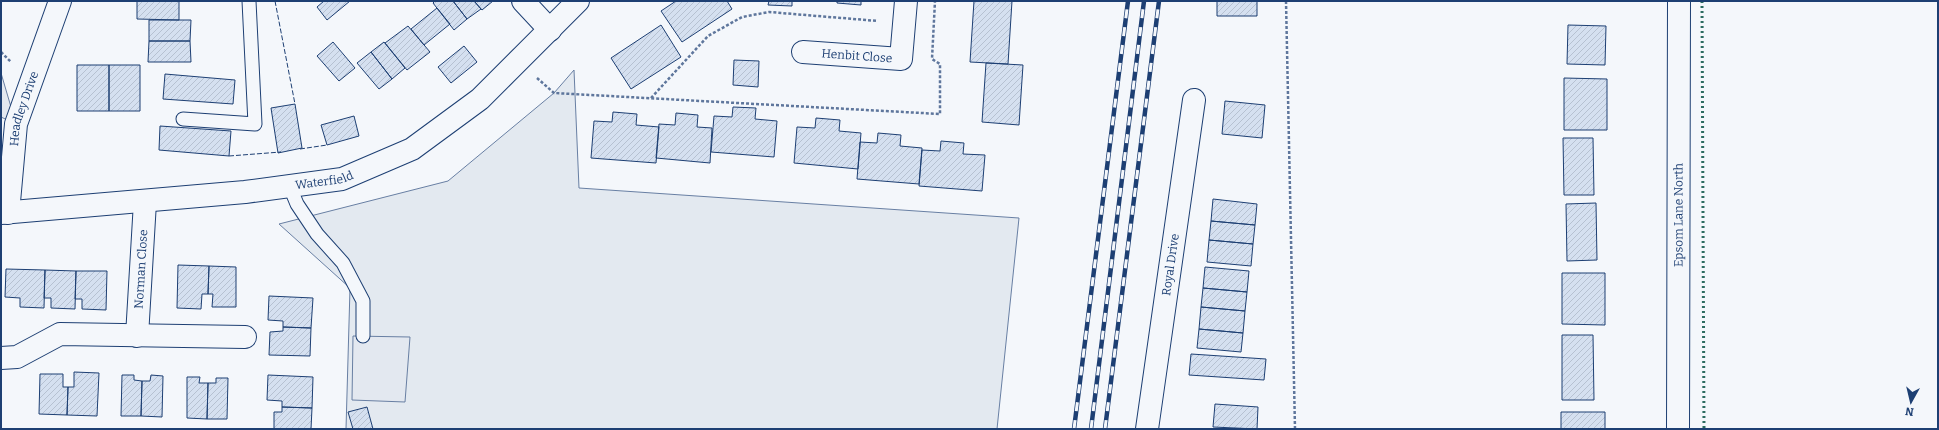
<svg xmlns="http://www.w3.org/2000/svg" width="1939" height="430" font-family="Bitter,serif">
<defs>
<pattern id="building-hatch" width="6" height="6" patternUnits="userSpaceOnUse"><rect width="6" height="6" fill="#d5e0f0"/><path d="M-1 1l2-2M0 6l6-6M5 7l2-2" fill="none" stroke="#b6c1d1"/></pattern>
</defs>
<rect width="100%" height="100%" fill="#f4f7fb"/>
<path fill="#e3e9f0" stroke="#687fa3" d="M574 70 579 188 1019 218 997 429H346L350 288 279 224 448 181 554 93Z"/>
<path fill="#e3e8f0" stroke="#687fa3" d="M1 73 16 124 1 117Z
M353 336 410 337 405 402 352 400Z"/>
<path fill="url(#building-hatch)" stroke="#1d3f73" d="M137 1H179V20L137 19Z
M324 1H350L327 20 317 7Z
M435 1H453L467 19 454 30 433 3Z
M453 1H474L481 9 467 19Z
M474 1H493L482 10Z
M676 1H727L732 9 682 42 661 11Z
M769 1H792V6L768 5Z
M837 1H861V5L837 3Z
M974 1H1012L1008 64 970 62Z
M1217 1H1257V16H1217Z
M437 8 450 24 424 45 411 29Z
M149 20H191L190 41H149Z
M661 25 681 57 631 89 611 58Z
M1568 25 1606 26 1605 65 1567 64Z
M408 26 430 52 407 70 385 43Z
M149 41H190L191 62H148Z
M333 42 355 68 339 81 317 56Z
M384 42 405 68 392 79 371 52Z
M464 46 477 62 451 83 438 67Z
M371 52 392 79 379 89 357 63Z
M734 60 759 61 758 87 733 85Z
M986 63 1023 65 1019 125 982 122Z
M77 65H109V111H77Z
M109 65H140V111H109Z
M165 74 235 80 233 104 163 99Z
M1564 78 1607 79V130H1564Z
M1225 101 1265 105 1262 138 1222 134Z
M295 104 302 148 278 153 271 108Z
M733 107 756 108 755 119 777 121 774 157 711 152 714 116 732 117Z
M613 112 637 114 636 125 659 127 656 163 591 158 594 121 612 122Z
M676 113 698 115 697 127 712 128 710 163 656 158 659 124 675 125Z
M354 116 359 136 327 145 321 125Z
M816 118 840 120 839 131 861 133 858 169 794 163 797 127 815 128Z
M160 126 231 131 229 156 159 150Z
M878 133 901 135 900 146 922 148 919 184 857 179 860 142 877 143Z
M1563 138H1593L1594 195H1564Z
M941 141 964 143 963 154 985 155 982 191 919 186 922 150 940 151Z
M1213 199 1257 204 1255 225 1211 221Z
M1596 203 1597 260 1567 261 1566 204Z
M1211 221 1255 225 1253 244 1209 240Z
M1209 240 1253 244 1251 266 1207 262Z
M178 265 209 266 208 294H202L201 309 177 308Z
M209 266 236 267V307H212L213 294H208Z
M1205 267 1249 271 1247 292 1203 288Z
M6 269 45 270 44 308 20 307V298L5 297Z
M45 270 76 271 75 309 51 308V298H44Z
M76 271H107L106 310 82 309V299H75Z
M1562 273H1605V325L1562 324Z
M1203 288 1247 292 1245 311 1201 307Z
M269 296 313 298 311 328 283 327V321L268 320Z
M1201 307 1245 311 1243 333 1199 329Z
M283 327 311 328 310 356 269 355 270 332 283 331Z
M1199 329 1243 333 1241 352 1197 348Z
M1562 335H1593L1594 400H1562Z
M1191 354 1266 359 1264 380 1189 375Z
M74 372 99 373 97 416 67 415 68 387H74Z
M40 374H63V387H68L67 415 39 414Z
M122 375H134V380L142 381 141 416H121Z
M151 375 163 376 162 417 141 416 142 381H150Z
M268 375 313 377 312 408 282 407V401L267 400Z
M187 377H200L199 383H208L207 419 187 418Z
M216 378H228L227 419H207L208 383H216Z
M1215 404 1258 407 1257 429 1213 427Z
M282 407 312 408 311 429H274V412H282Z
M367 407 373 429H353L348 412Z
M1561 412H1605V429H1561Z"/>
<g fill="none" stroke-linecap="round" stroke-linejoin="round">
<defs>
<path id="lane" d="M183 119 255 124 249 1
M290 187 297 204 317 234 343 263 363 301V336"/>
<g id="street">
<path d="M523 1 550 30"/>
<path id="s1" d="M803 52 901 59 906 1"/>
<path id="s2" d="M1 213 245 192 342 179 412 149 480 99 578 1"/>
<path id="s3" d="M8 213 16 124 60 1"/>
<path id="s4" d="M137 336 145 202"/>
<path d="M1 358 17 357 60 334 245 337"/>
<path id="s5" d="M1147 429 1194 100"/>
</g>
<g id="secondary">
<path id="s6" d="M1678 429 1679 1"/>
</g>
</defs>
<use href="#lane" stroke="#1d3f73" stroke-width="15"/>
<use href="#street" stroke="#1d3f73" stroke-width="24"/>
<use href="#secondary" stroke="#1d3f73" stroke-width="24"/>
<path stroke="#5e769c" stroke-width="2.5" stroke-dasharray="3 2" stroke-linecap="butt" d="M1286 1 1295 429
M1 52 11 62
M537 78 554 93 940 114V64L932 59 935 1
M651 98 708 36 742 17 769 12 878 21"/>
<use href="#lane" stroke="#f4f7fb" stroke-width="13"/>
<use href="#street" stroke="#f4f7fb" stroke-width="22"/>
<use href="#secondary" stroke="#f4f7fb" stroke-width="22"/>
<defs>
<path id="rail" d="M1074 429 1128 1
M1091 429 1144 1
M1105 429 1159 1"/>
</defs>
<use href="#rail" stroke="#1d3f73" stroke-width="4.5"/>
<use href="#rail" stroke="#f4f7fb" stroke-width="3" stroke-dasharray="9" stroke-linecap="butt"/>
<path stroke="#2c6c60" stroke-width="3" stroke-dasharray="2 3" stroke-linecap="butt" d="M1702 1 1704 429"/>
<path stroke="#1d3f73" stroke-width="1" stroke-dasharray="5 2" stroke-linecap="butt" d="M275 1 295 104
M300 149 327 145
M229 156 281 152"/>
</g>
<g text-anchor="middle" stroke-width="3" stroke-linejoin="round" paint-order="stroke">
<g font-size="12" fill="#1d3f73" stroke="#f4f7fb">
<text dy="4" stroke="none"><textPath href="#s1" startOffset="54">Henbit Close</textPath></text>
<text dy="4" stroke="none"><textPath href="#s3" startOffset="106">Headley Drive</textPath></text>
<text dy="4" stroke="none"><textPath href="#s2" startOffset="325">Waterfield</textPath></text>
<text dy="4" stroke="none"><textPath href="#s6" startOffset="214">Epsom Lane North</textPath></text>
<text dy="4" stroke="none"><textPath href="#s5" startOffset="166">Royal Drive</textPath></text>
<text dy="4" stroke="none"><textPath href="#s4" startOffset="67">Norman Close</textPath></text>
</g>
</g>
<rect width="1939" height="430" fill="none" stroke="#1d3f73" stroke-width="4"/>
<g transform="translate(1911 402) rotate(188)" stroke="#f4f7fb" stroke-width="3" paint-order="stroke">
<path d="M0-3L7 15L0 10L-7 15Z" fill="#1d3f73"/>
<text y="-6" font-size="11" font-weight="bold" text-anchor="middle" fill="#1d3f73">N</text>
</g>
</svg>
